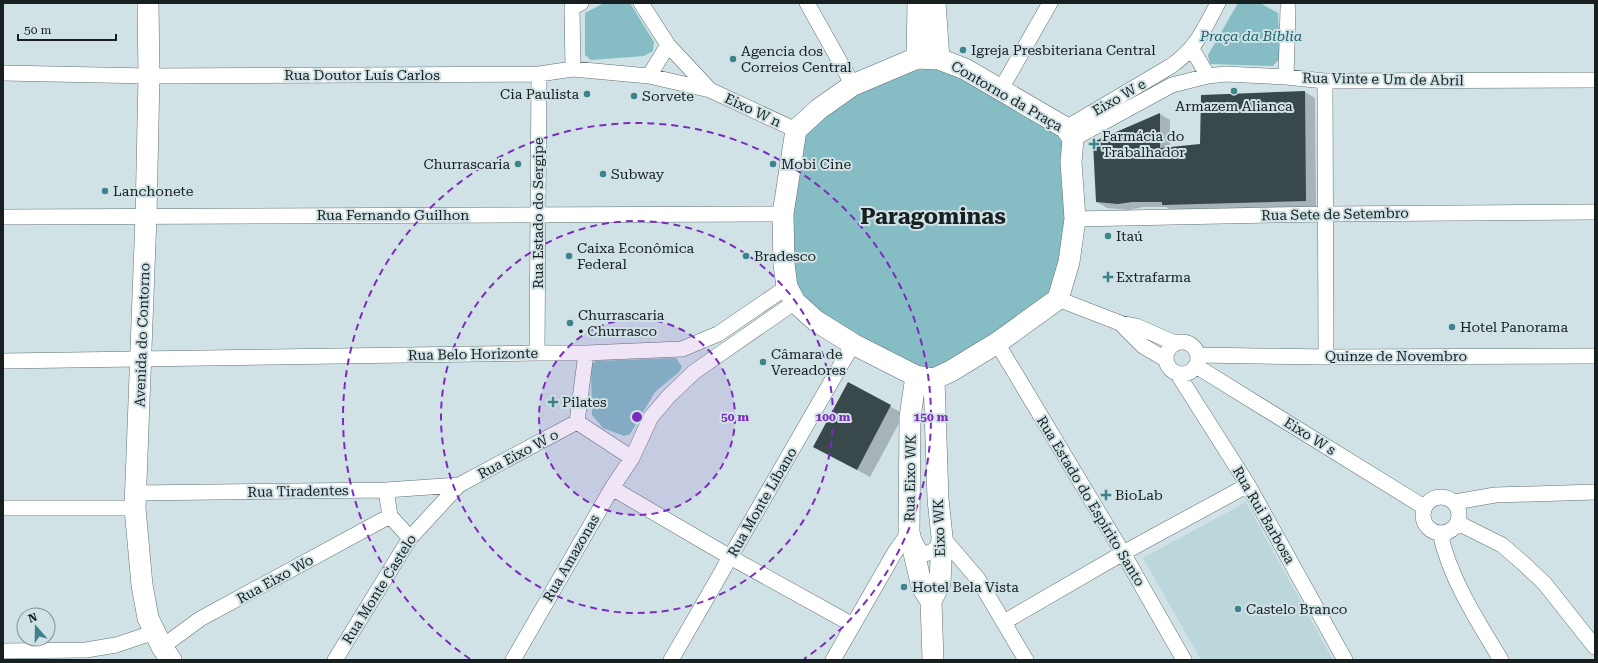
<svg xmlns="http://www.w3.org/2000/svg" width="1598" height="663" font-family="'Roboto Serif',serif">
<rect width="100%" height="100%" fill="#d0e2e5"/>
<path fill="#bcd7db" d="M1246 502 1333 660H1201L1143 558Z"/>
<path fill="#86bdc5" d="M604 3H630L654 42 653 51 644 56 591 60 585 55V13Z
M1238 3H1260L1278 13 1280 58 1273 66 1210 64 1208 55Z
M946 67 1069 136 1073 219 1057 299 927 379 797 301 786 264 799 135 855 95 905 71Z
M676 358 682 367 679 372 655 392 630 434 624 436 603 428 592 415 591 365 596 361Z"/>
<path fill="#0003" d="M1305 92 1315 98 1316 207 1173 211 1166 207H1143L1129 210 1107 208 1097 202 1160 114 1170 120V148L1201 145Z
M848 384 904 414 870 477 828 454Z"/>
<path fill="#39484b" d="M1305 91 1306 201 1162 205V202H1132L1118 204 1096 202 1093 142 1160 113V148L1200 144 1201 95Z
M848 382 891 405 857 470 813 447Z"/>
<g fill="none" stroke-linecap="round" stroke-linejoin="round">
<defs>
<path id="street" d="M581 3 572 8 573 69 649 76 710 90 796 130
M641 3 668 45 649 76
M807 3 853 85
M668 45 710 90
M1192 49 1208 76
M3 73 149 76 539 74 573 69
M1286 77 1288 8
M1325 81 1326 357
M1001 89 1050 3
M1066 128 1171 66C1197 48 1204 29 1218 3
M1073 139 1172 85 1208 76 1225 74 1286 77 1325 81 1595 80
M3 217 783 214
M1075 219 1326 214 1595 212
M1058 299 1120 323 1136 326 1175 343
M1120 323 1143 346 1165 359
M1166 358a16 16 0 1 1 32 0a16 16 0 1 1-32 0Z
M997 343 1123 553 1184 660
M537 353 539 74
M586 353 577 422 632 458
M1198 355 1326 357 1595 356
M3 361 537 353H586L682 349 718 334 787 287
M1196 366 1424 507
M1177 373 1248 485 1345 660
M612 488 730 557 853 625
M386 490 390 516 410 538
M136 493 386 490 459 485
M1423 515a18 18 0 1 1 36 0a18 18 0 1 1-36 0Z
M1455 502 1495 495 1595 492
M3 508H135
M1458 523 1502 545 1524 564 1545 584 1595 647
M1440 533C1450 579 1477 620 1501 660
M1004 622 1123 553 1248 485
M162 647 200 619 390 516
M3 651 86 650 116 645 155 632
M335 660 410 538 459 485 577 422
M513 660 612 488 632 458 651 417 669 396 694 372 795 302
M671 660 853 344
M833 660 895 552 909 532 919 549 924 554C935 553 938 546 942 537L978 579 1026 660"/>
<path id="secondary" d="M148 3 149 76 146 216 135 508 142 585 148 618 162 647 171 660
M935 3 939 59
M917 58 939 59 965 69 1066 128 1073 139 1071 162 1075 219 1069 262 1058 299 997 343 951 371 934 379 916 376 853 344 816 321 795 302 787 287 784 264 783 214 796 130 819 109 853 85Z
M917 58 918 3
M916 376 910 417 909 532 922 587 931 601
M933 660 931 601 940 583 942 537 938 499 934 379"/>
</defs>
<use href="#street" stroke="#627275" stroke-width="16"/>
<use href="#secondary" stroke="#627275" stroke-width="22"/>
<use href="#street" stroke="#fff" stroke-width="15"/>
<use href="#secondary" stroke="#fff" stroke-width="21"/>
</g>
<circle cx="637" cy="417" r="98" fill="#7b2cbf" fill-opacity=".12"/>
<g fill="none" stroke="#7b2cbf" stroke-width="2" stroke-dasharray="7 5">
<circle cx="637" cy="417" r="98"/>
<circle cx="637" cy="417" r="196"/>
<path d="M470 659A294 294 0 1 1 804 659"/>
</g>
<g fill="#3c838c" stroke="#d0e2e5" stroke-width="1.5">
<circle cx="963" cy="50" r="4"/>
<circle cx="733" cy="59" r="4"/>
<circle cx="1234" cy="91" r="4"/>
<circle cx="587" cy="94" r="4"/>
<circle cx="634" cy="96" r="4"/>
<path d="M1092 138h4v4h4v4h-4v4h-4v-4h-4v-4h4z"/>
<circle cx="518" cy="164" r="4"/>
<circle cx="773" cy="164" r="4"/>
<circle cx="603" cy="174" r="4"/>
<circle cx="105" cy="191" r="4"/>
<circle cx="1108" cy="236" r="4"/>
<circle cx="569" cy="256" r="4"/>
<circle cx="746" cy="256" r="4"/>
<path d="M1106 271h4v4h4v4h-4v4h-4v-4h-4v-4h4z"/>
<circle cx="570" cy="323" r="4"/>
<circle cx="1452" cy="327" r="4"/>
<circle cx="763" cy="362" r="4"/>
<path d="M551 396h4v4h4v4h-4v4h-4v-4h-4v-4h4z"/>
<path d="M1104 489h4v4h4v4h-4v4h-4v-4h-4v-4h4z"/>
<circle cx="904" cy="587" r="4"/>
<circle cx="1238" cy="609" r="4"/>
</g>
<g text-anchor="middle" stroke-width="4" stroke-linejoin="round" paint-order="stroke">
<g font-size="14" font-style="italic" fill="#16616b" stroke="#d0e2e5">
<text x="1251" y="41">Praça da Bíblia</text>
</g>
<g font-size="14" fill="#181f20" stroke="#d0e2e5" text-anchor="start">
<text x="971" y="55">Igreja Presbiteriana Central</text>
<text x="741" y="56">Agencia dos<tspan x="741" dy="16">Correios Central</tspan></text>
<text x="579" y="99" text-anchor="end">Cia Paulista</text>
<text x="642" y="101">Sorvete</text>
<text x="1234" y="111" text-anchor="middle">Armazem Alianca</text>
<text x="1102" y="141">Farmácia do<tspan x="1102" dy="16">Trabalhador</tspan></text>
<text x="510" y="169" text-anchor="end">Churrascaria</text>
<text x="781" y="169">Mobi Cine</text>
<text x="611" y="179">Subway</text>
<text x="113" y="196">Lanchonete</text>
<text x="1116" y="241">Itaú</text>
<text x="577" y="253">Caixa Econômica<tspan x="577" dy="16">Federal</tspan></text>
<text x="754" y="261">Bradesco</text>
<text x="1116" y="282">Extrafarma</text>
<text x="578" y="320">Churrascaria<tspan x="578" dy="16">• Churrasco</tspan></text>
<text x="1460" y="332">Hotel Panorama</text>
<text x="771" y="359">Câmara de<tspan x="771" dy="16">Vereadores</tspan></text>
<text x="562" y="407">Pilates</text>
<text x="1115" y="500">BioLab</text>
<text x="912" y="592">Hotel Bela Vista</text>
<text x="1246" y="614">Castelo Branco</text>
</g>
<g font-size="14" fill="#181f20" stroke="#d0e2e5">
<text x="362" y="80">Rua Doutor Luís Carlos</text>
<text transform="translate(1383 79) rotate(1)" y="5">Rua Vinte e Um de Abril</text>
<text transform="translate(1007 96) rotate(30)" y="5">Contorno da Praça</text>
<text transform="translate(1119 97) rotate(-30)" y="5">Eixo W e</text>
<text transform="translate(753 110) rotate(25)" y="5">Eixo W n</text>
<text transform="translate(538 213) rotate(-90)" y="5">Rua Estado do Sergipe</text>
<text transform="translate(1335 214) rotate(-1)" y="5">Rua Sete de Setembro</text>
<text x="393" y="220">Rua Fernando Guilhon</text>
<text transform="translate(142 335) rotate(-88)" y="5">Avenida do Contorno</text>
<text transform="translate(473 354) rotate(-1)" y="5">Rua Belo Horizonte</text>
<text x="1396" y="361">Quinze de Novembro</text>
<text transform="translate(1310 436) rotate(32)" y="5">Eixo W s</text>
<text transform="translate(518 454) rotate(-28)" y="5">Rua Eixo W o</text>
<text transform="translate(910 478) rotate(-89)" y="5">Rua Eixo WK</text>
<text transform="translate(298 491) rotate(-1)" y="5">Rua Tiradentes</text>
<text transform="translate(1091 501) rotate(59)" y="5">Rua Estado do Espírito Santo</text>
<text transform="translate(762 502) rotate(-60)" y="5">Rua Monte Líbano</text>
<text transform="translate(1264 515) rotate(60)" y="5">Rua Rui Barbosa</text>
<text transform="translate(939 528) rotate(-92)" y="5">Eixo WK</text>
<text transform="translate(571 558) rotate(-60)" y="5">Rua Amazonas</text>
<text transform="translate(275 579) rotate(-29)" y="5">Rua Eixo Wo</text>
<text transform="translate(379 589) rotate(-58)" y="5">Rua Monte Castelo</text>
</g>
<g font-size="22" font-weight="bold" fill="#181f20" stroke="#d0e2e5">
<text x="933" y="224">Paragominas</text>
</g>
</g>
<circle cx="637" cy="417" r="6" fill="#7b2cbf" stroke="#d0e2e5" stroke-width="2"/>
<g font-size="12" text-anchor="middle" font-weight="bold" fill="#7b2cbf" stroke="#d0e2e5" stroke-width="4" stroke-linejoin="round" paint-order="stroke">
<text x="735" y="421">50 m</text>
<text x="833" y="421">100 m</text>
<text x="931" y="421">150 m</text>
</g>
<rect width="1598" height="663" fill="none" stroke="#181f20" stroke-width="8"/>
<g transform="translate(36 627) rotate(340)"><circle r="19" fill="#d0e2e5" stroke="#869496"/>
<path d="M0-3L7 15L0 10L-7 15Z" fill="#3c838c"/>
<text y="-6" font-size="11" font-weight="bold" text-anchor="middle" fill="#181f20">N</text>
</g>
<path d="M18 34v6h98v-6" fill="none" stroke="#181f20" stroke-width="2"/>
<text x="24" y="34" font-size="12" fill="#181f20" stroke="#d0e2e5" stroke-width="3" paint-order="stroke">50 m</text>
</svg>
